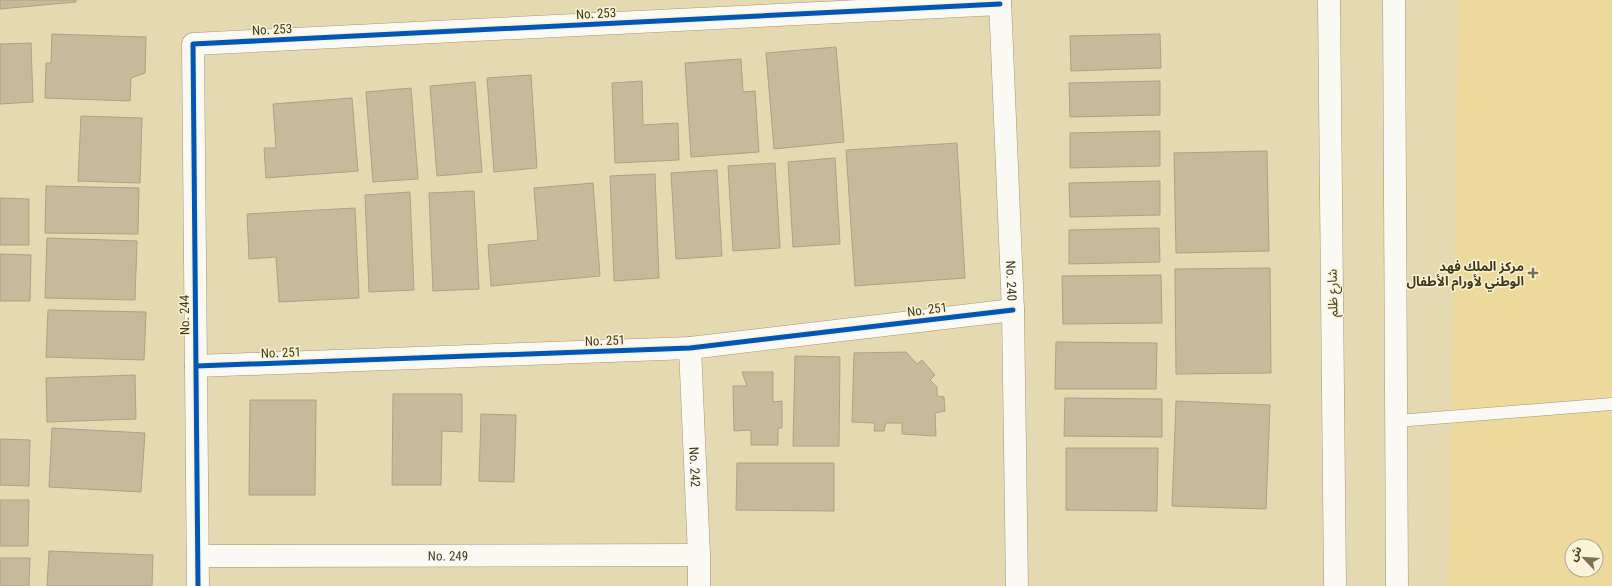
<svg xmlns="http://www.w3.org/2000/svg" width="1612" height="586" font-family="'Roboto Condensed','Noto Sans Arabic',sans-serif">
<rect width="100%" height="100%" fill="#e5d9b2"/>
<path fill="#ecd99b" fill-rule="evenodd" d="M1459 0H1612V586H1449ZM1572 546H1596V570H1572Z"/>
<path fill="#c5bb9c" stroke="#aca283" d="M0 0H76V2L0 9Z
M52 34 146 37 145 73 131 78 130 101 45 98 46 63H51Z
M1160 34 1161 68 1071 71 1070 36Z
M31 43 33 102 0 104V44Z
M836 47 844 142 774 149 766 53Z
M741 59 743 92 755 91 759 152 691 157 685 63Z
M531 75 537 168 494 172 487 78Z
M642 81 643 125 678 123 679 160 615 163 612 83Z
M1160 81V115L1070 117 1069 83Z
M475 82 482 172 437 176 430 86Z
M411 88 418 179 373 182 366 92Z
M352 98 358 171 266 178 264 148H276L273 104Z
M81 116 142 118 140 183 78 181Z
M1160 131V166L1070 168V133Z
M957 143 965 278 855 286 846 150Z
M1267 151 1269 251 1176 253 1174 153Z
M835 158 840 244 793 247 788 162Z
M775 163 780 248 733 251 728 166Z
M717 170 722 256 676 259 671 173Z
M655 174 659 278 614 281 610 176Z
M1160 181V215L1070 217 1069 183Z
M593 183 600 276 491 286 488 245 538 240 534 188Z
M46 186 139 188 138 234 45 233Z
M474 191 479 289 433 291 429 193Z
M410 192 414 290 369 292 365 195Z
M0 198 29 199V245H0Z
M355 208 359 298 279 302 276 257 249 259 247 214Z
M1159 228 1160 262 1069 264V230Z
M47 238 137 241 135 300 45 298Z
M0 254 31 255 30 301H0Z
M1270 268 1271 373 1176 374 1175 269Z
M1161 275 1162 323 1063 324 1062 276Z
M48 310 146 312 144 360 46 357Z
M1056 342 1157 343 1156 389H1055Z
M906 352 917 364 922 360 935 375 930 380 937 387V396L944 397 945 411 935 413 936 436 902 434V423H886L884 431H874L875 423 852 422 854 353Z
M795 356 840 357 839 446H793Z
M742 372H773V402L782 401V428H778V445H751V430L734 431 733 386H747Z
M135 375 136 419 47 422 46 378Z
M393 394H462V432L442 431 441 485H392Z
M1065 398 1162 399V437L1064 436Z
M250 400H316L315 495H249Z
M1176 401 1270 405 1266 509 1172 506Z
M481 414 516 415 514 482 479 481Z
M52 428 145 433 141 492 49 487Z
M0 439 30 440 29 486 0 485Z
M1066 448H1158L1157 511 1066 510Z
M737 463H834V511L736 510Z
M0 500H29L28 546H0Z
M49 551 153 555 152 586H47Z
M0 558H30L29 586H0Z"/>
<g fill="none" stroke-linecap="round" stroke-linejoin="round">
<defs>
<path id="service" d="M1397 421 1612 404"/>
<g id="minor">
<path id="s1" d="M1000 0 1013 310 1017 586"/>
<path id="s2" d="M690 348 699 555V586"/>
<path d="M196 366 690 348 1013 310"/>
<path id="s3" d="M198 556 699 555"/>
<path d="M198 586 193 44 1000 4"/>
</g>
<path id="tertiary" d="M1329 0 1335 586
M1394 0 1397 586"/>
</defs>
<use href="#service" stroke="#a09677" stroke-width="13"/>
<use href="#minor" stroke="#a09677" stroke-width="23"/>
<use href="#tertiary" stroke="#a09677" stroke-width="23"/>
<use href="#service" stroke="#fbf9f3" stroke-width="12"/>
<use href="#minor" stroke="#fbf9f3" stroke-width="22"/>
<use href="#tertiary" stroke="#fbf9f3" stroke-width="22"/>
<defs>
<path id="cycleway" d="M196 366 690 348 1013 310
M198 586 193 44 1000 4"/>
</defs>
<use href="#cycleway" stroke="#fbf3d7" stroke-width="8"/>
<use href="#cycleway" stroke="#0057b8" stroke-width="5"/>
</g>
<path fill="#7a704f" stroke="#fbf3d7" stroke-width="1.5" d="M1531 267h4v4h4v4h-4v4h-4v-4h-4v-4h4z"/>
<g text-anchor="middle" stroke-width="3" stroke-linejoin="round" paint-order="stroke">
<g font-size="13" fill="#41381a" stroke="#fbf3d7">
<text transform="translate(596 13) rotate(-3)" y="5">No. 253</text>
<text transform="translate(272 29) rotate(-3)" y="5">No. 253</text>
<text dy="5" stroke="none"><textPath href="#s1" startOffset="281">No. 240</textPath></text>
<text transform="translate(1332 293) rotate(-91)" y="5">شارع ظلم</text>
<text transform="translate(927 309) rotate(-7)" y="5">No. 251</text>
<text transform="translate(184 315) rotate(-91)" y="5">No. 244</text>
<text transform="translate(605 340) rotate(-2)" y="5">No. 251</text>
<text transform="translate(281 352) rotate(-2)" y="5">No. 251</text>
<text dy="5" stroke="none"><textPath href="#s2" startOffset="119">No. 242</textPath></text>
<text dy="5" stroke="none"><textPath href="#s3" startOffset="250">No. 249</textPath></text>
</g>
<g font-size="13" font-weight="bold" fill="#41381a" stroke="#fbf3d7" text-anchor="end">
<text x="1524" y="271">مركز الملك فهد<tspan x="1524" dy="15">الوطني لأورام الأطفال</tspan></text>
</g>
</g>
<g transform="translate(1584 558) rotate(295)"><circle r="19" fill="#fbf3d7" stroke="#b1a88b"/>
<path d="M0-3L7 15L0 10L-7 15Z" fill="#7a704f"/>
<text y="-6" font-size="11" font-weight="bold" text-anchor="middle" fill="#41381a">ش</text>
</g>
</svg>
